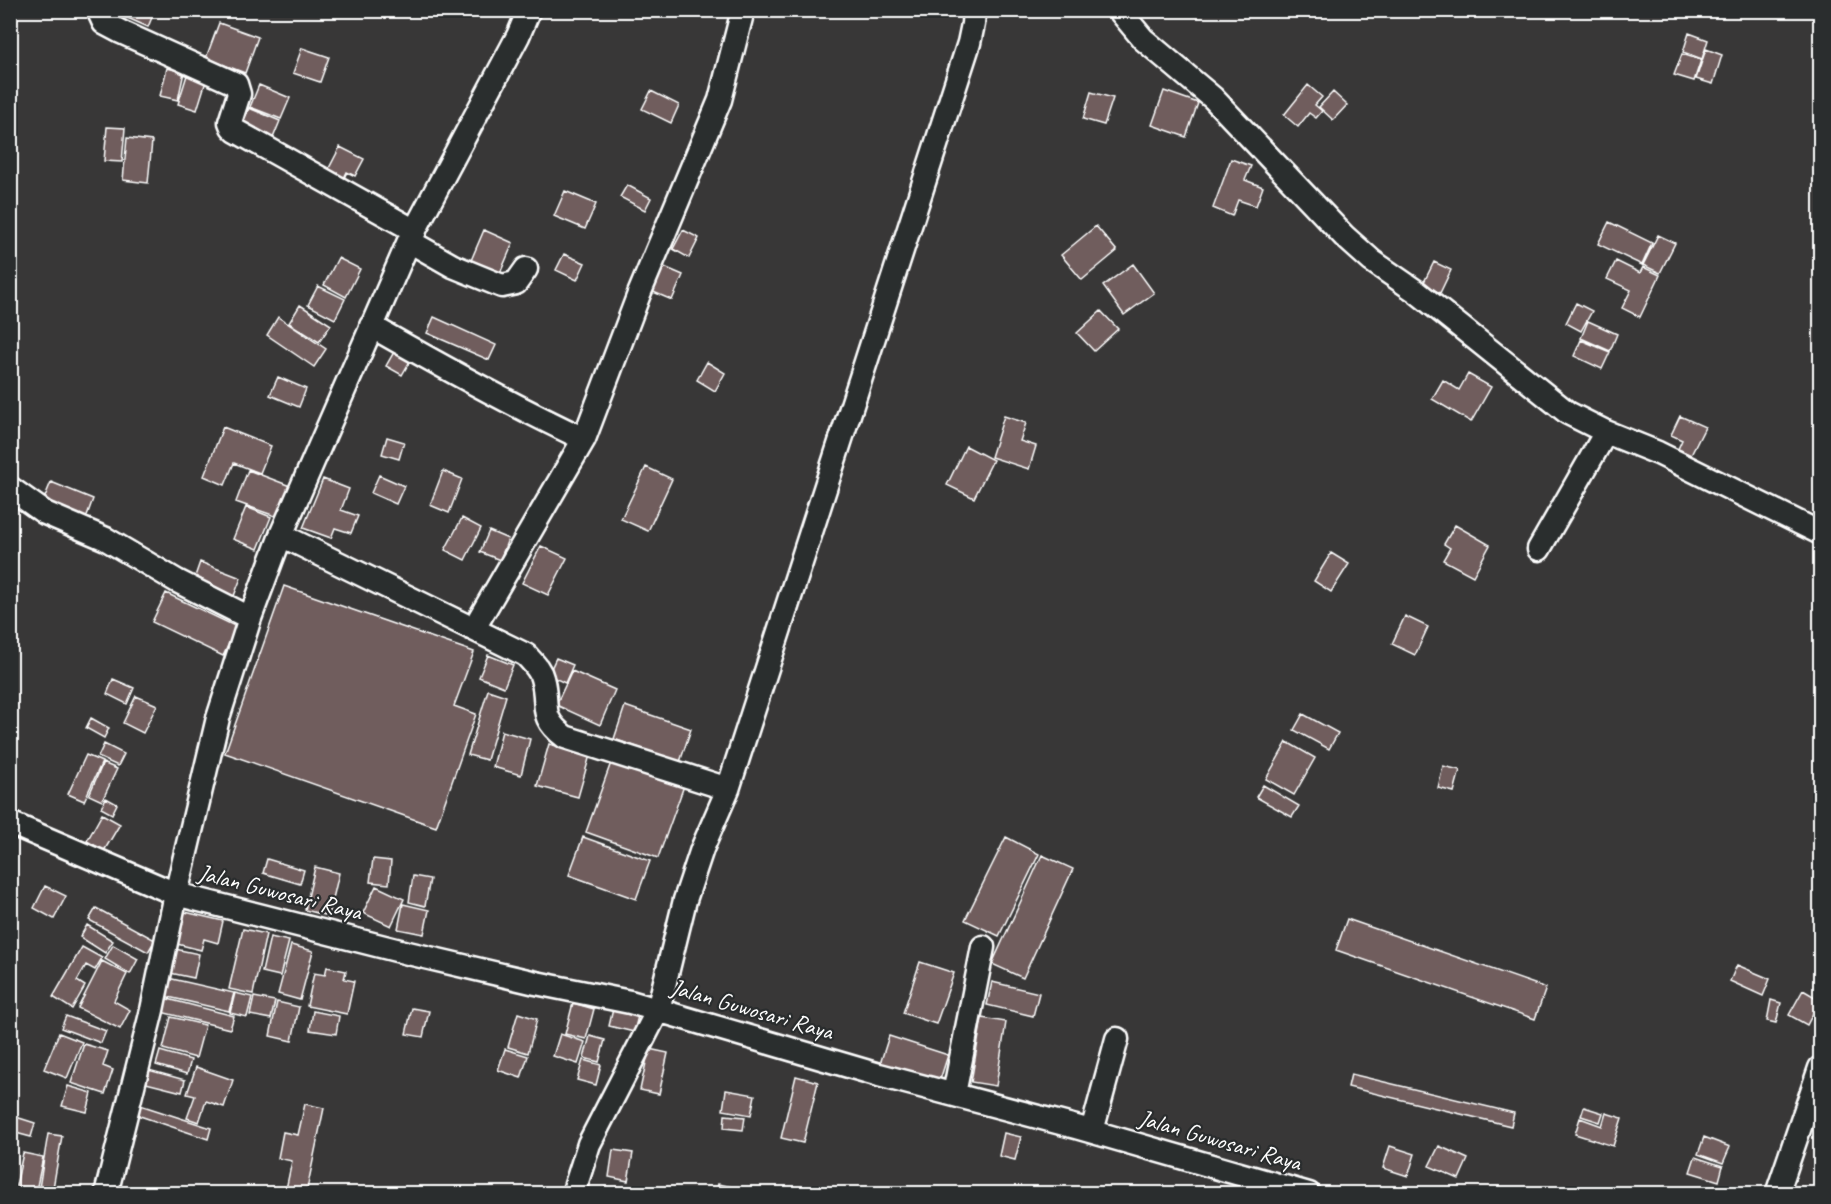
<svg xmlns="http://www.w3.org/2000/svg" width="1831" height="1204" font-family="Caveat,sans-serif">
<rect width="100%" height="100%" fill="#383737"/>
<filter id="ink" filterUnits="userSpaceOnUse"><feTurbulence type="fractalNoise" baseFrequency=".0167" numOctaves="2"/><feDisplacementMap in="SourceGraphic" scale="12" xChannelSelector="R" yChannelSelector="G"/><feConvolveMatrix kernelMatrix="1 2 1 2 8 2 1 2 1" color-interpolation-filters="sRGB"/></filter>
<g filter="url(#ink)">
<path fill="#705d5d" stroke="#fff" stroke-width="1.5" d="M123 10H155L148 27 121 15Z
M219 23 258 37 245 73 206 58Z
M1689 33 1708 40 1702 59 1683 52Z
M302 48 329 57 320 82 293 73Z
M1706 49 1722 55 1713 84 1696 79Z
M1682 54 1701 60 1694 81 1674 75Z
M167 68 184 72 178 100 160 96Z
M187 75 206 81 197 110 178 104Z
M259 85 290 98 281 119 250 107Z
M1308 85 1322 97 1315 105 1322 111 1316 118 1309 113 1298 127 1284 115Z
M651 91 679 105 671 123 642 109Z
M1164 91 1198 103 1186 137 1152 125Z
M1091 92 1113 98 1104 125 1083 119Z
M1333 92 1347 105 1333 120 1319 107Z
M249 108 280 121 273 138 242 126Z
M107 127 125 128 122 162 104 161Z
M127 138 152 141 148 183 123 180Z
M340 147 364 159 355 176 347 172 341 184 325 176Z
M1231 159 1251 166 1245 180 1263 187 1256 206 1238 200 1232 216 1213 208Z
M627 185 651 198 645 210 620 197Z
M565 191 596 204 585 229 554 216Z
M1609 222 1652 243 1642 265 1598 244Z
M1096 226 1117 251 1082 280 1061 255Z
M484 230 513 243 498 278 469 265Z
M683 230 699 238 689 258 673 249Z
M1658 235 1675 243 1660 273 1643 265Z
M564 254 585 263 577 280 556 270Z
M338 258 360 269 346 297 324 285Z
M1616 261 1640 273 1643 267 1660 275 1640 317 1622 308 1631 290 1607 279Z
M1434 262 1451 270 1440 293 1423 284Z
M655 263 683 275 672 300 644 288Z
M1133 264 1154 293 1124 315 1103 286Z
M318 286 345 299 335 319 308 305Z
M1576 303 1592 311 1581 331 1566 323Z
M300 305 331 325 319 342 289 323Z
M1101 311 1118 329 1094 351 1077 333Z
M278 317 326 349 314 367 267 335Z
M434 317 496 345 489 360 427 333Z
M1588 321 1617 334 1610 351 1581 338Z
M1581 340 1610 352 1602 369 1574 356Z
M394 352 410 361 402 375 386 366Z
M707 362 725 373 715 391 697 380Z
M1468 374 1491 387 1471 422 1432 399 1443 380 1459 390Z
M278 377 306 389 299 407 270 395Z
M1004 416 1026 423 1020 441 1036 446 1029 469 991 457Z
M1680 416 1705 427 1691 455 1678 449 1682 440 1671 435Z
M223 427 271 446 260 473 234 463 225 485 204 476Z
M387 437 404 442 399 459 382 454Z
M966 446 993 460 974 498 947 485Z
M646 467 672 479 648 531 621 519Z
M248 470 290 486 278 517 236 502Z
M443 471 462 479 449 513 430 505Z
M379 475 404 486 396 504 371 493Z
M323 479 349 489 341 510 358 516 351 533 335 528 331 538 303 528Z
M51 482 93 499 85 521 42 504Z
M246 507 271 517 258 549 233 539Z
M462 518 481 528 465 560 445 550Z
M1455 525 1490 545 1473 576 1443 560 1450 548 1444 544Z
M489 531 508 539 500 560 480 552Z
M541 546 567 558 548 595 522 583Z
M1331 553 1349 564 1331 592 1314 581Z
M200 562 241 578 232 601 192 585Z
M284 586 474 652 454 706 476 714 436 827 225 753Z
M166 593 237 627 223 656 152 622Z
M1405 616 1428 627 1415 655 1392 644Z
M488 655 513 665 504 687 479 677Z
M556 658 573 665 565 683 548 675Z
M572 671 615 690 600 725 556 705Z
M113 679 134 688 127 704 107 694Z
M488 690 506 696 487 760 468 755Z
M136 696 157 705 143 733 123 723Z
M625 706 691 729 680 762 614 739Z
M1303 714 1338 733 1329 749 1294 730Z
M91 718 109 728 104 738 86 728Z
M502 731 530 739 521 775 493 767Z
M1287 742 1315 758 1294 795 1266 779Z
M104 744 124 754 118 766 98 757Z
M549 744 590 755 578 797 537 786Z
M86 755 102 762 84 801 68 794Z
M613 757 685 783 658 858 586 832Z
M103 763 117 769 102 801 89 795Z
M1443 766 1460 770 1454 792 1438 788Z
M1263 785 1299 806 1292 817 1256 797Z
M106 798 117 804 112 814 101 808Z
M102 814 120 824 104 851 87 841Z
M583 837 650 861 636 899 569 875Z
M1006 837 1039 854 999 936 965 920Z
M1042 855 1073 869 1023 978 992 964Z
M267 859 304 870 300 884 263 873Z
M373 859 391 861 389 884 370 882Z
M315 867 339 873 329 916 305 910Z
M413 876 430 879 425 906 409 902Z
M45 886 66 896 54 919 34 908Z
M376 886 404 899 391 926 363 913Z
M403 904 429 910 424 934 398 929Z
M96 908 155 940 148 952 89 920Z
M185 912 223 921 218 943 204 939 201 950 177 944Z
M1347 919 1546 988 1535 1019 1336 950Z
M87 925 113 941 105 953 80 937Z
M243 929 266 934 253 994 229 989Z
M270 937 289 941 280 976 262 972Z
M113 945 138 959 130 974 105 959Z
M291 945 313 951 300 1000 278 994Z
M82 947 102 958 95 970 86 965 77 981 85 986 72 1009 53 997Z
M175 949 199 954 194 978 170 973Z
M102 961 127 974 114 1001 130 1010 120 1029 78 1008Z
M920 962 954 973 936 1024 903 1013Z
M1737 965 1770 979 1763 996 1730 981Z
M327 967 346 971 344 979 354 981 347 1014 307 1006 314 973 325 975Z
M168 978 234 993 229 1011 164 996Z
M992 982 1039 993 1033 1016 987 1005Z
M1803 990 1820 1000 1807 1025 1789 1015Z
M235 993 252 997 247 1017 230 1013Z
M254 997 275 1001 271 1019 250 1015Z
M164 998 234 1016 230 1029 161 1012Z
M1771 1000 1781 1003 1776 1023 1767 1021Z
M277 1002 299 1007 292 1041 270 1036Z
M573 1003 594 1009 586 1039 565 1034Z
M412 1008 429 1011 423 1037 406 1034Z
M613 1009 638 1016 634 1032 609 1026Z
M313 1011 339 1016 336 1034 310 1030Z
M518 1013 537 1019 528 1053 508 1047Z
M66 1016 106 1031 101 1043 61 1028Z
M171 1017 205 1025 196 1058 163 1049Z
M982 1018 1006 1022 996 1086 971 1082Z
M59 1033 82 1042 67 1078 44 1069Z
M560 1034 585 1042 578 1064 553 1056Z
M590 1036 605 1040 599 1062 584 1058Z
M889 1036 948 1055 939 1083 880 1064Z
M84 1044 108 1051 103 1066 113 1070 105 1094 71 1083Z
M505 1049 528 1056 521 1078 498 1070Z
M649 1049 668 1053 659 1094 640 1090Z
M160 1051 191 1060 187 1074 156 1065Z
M583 1060 601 1065 596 1085 577 1080Z
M196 1067 233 1080 224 1107 206 1101 199 1122 187 1118 195 1096 187 1094Z
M145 1069 185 1080 182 1092 142 1082Z
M1351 1074 1514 1113 1511 1126 1348 1087Z
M796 1076 818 1082 803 1143 781 1138Z
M68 1086 92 1093 87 1112 62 1106Z
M726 1090 755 1095 751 1115 723 1110Z
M137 1104 211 1128 208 1139 134 1114Z
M305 1104 324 1108 306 1194H285L292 1161 278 1158 283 1132 298 1135Z
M1584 1107 1603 1113 1600 1122 1581 1116Z
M1606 1113 1622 1118 1613 1146 1575 1134 1580 1118 1602 1126Z
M725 1115 745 1117 743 1130 724 1128Z
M16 1117 35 1123 31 1137 12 1132Z
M1004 1133 1021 1137 1015 1160 999 1156Z
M48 1134 62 1136 52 1194H38Z
M1704 1137 1730 1147 1723 1163 1698 1154Z
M1390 1146 1415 1154 1408 1176 1383 1168Z
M1439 1146 1468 1159 1459 1179 1429 1166Z
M613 1150 633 1153 628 1181 609 1177Z
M23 1153 43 1157 36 1191 16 1186Z
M1695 1157 1723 1166 1719 1181 1690 1172Z
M718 1184 738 1188 737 1194H716Z
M605 1187 622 1190 621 1194H604Z"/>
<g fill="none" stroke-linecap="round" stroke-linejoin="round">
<defs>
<path id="minor" d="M98 10 104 23 121 32 236 84 239 94 230 122 232 127 236 131 415 231
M1119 10 1143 39 1213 98 1344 236 1372 261 1417 292 1568 413 1606 432 1658 453 1820 533
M409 241 453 266 502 286 516 283 526 269
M371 326C441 366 511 405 584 439
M10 488 45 513 106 539 177 581 250 618
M281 535 526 655C532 662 540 669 542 678 550 706 537 716 565 737L728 789
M1539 549 1606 432
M474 628 584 439 639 294 720 100 743 10
M10 823 176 894 408 953 536 983 630 1002 879 1075 1076 1127 1309 1194
M954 1094 983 947
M1092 1131 1117 1039
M106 1194 152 1010 176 894 218 718 250 618 281 535 409 241 518 36 529 10
M573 1194 589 1144 658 1010 685 900 702 849 728 789 969 43 973 24 974 10
M1777 1194 1820 1068"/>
</defs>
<use href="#minor" stroke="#fff" stroke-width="27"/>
<use href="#minor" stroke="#2a2d2e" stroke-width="22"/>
</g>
</g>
<g text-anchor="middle" stroke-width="4.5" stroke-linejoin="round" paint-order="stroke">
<g font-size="24" fill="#fff" stroke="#2a2d2e">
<text transform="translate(280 892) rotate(14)" y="8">Jalan Guwosari Raya</text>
<text transform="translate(752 1009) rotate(16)" y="8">Jalan Guwosari Raya</text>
<text transform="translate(1220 1140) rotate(16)" y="8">Jalan Guwosari Raya</text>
</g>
</g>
<rect width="1831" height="1204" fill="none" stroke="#2a2d2e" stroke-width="36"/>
<rect x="18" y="18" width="1795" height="1168" fill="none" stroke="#fff" stroke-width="2" filter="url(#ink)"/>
</svg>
